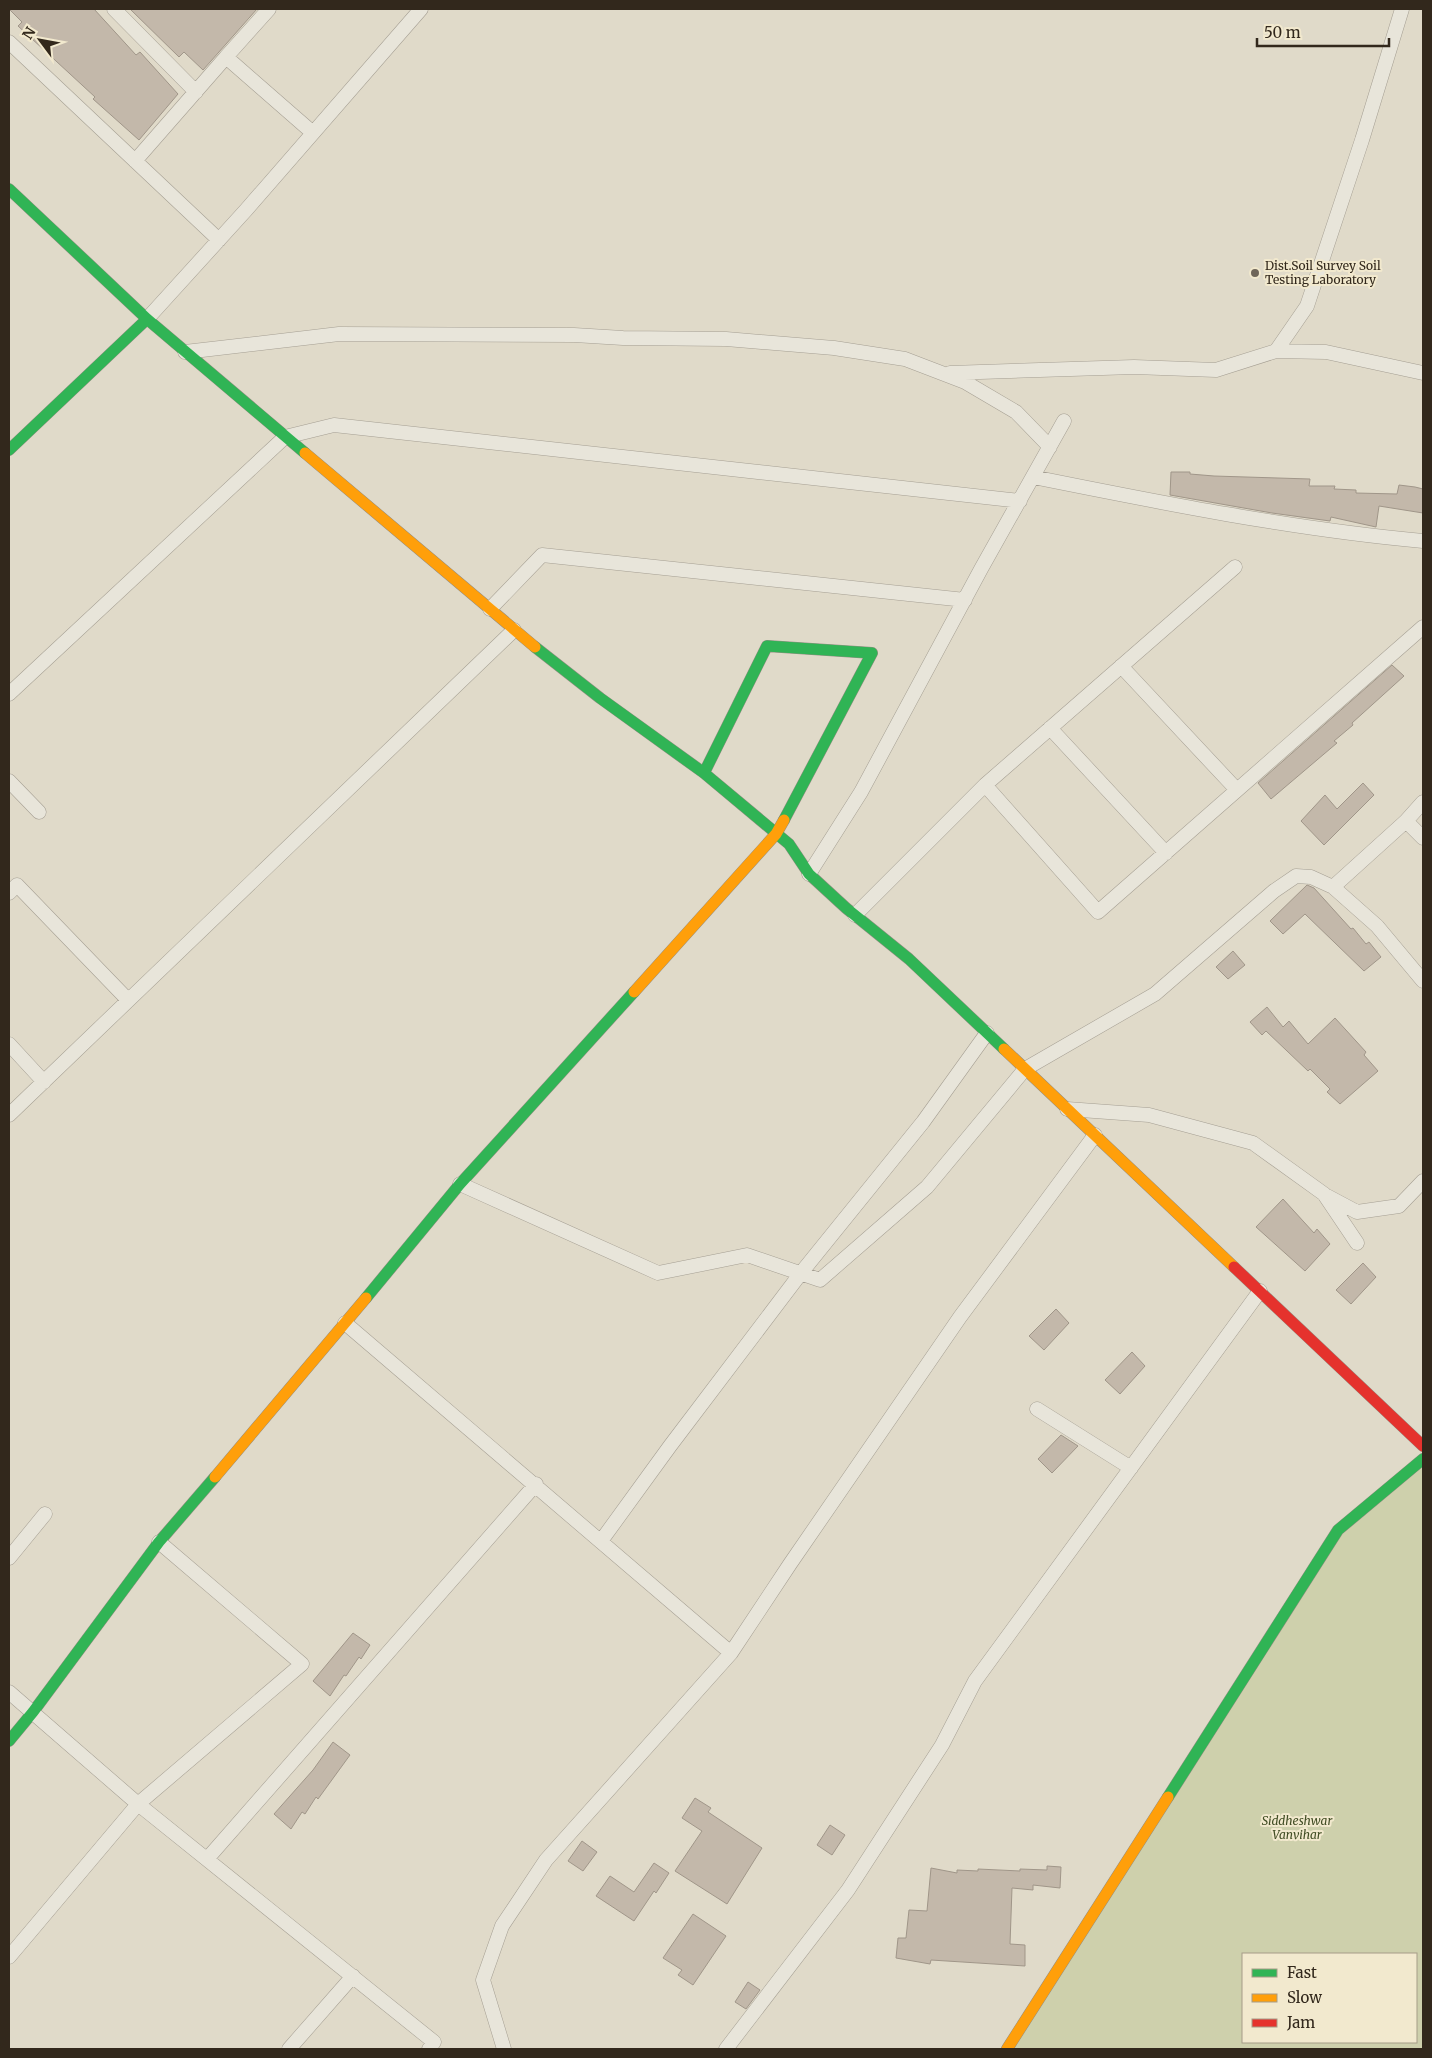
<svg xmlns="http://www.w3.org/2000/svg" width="1432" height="2058" font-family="Merriweather,serif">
<rect width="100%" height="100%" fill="#e0dac9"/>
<path fill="#ced0ac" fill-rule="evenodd" d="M1423 1459V2049H1007L1338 1530ZM1243 1954H1416V2042H1243Z"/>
<path fill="#c3b8aa" stroke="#a09689" d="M9 9H94L136 55 140 52 178 94 139 140 93 99 95 97 18 26 22 22Z
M130 9H257L203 70 184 52 179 57Z
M1171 472H1190V474L1214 476 1310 479 1309 486H1335L1334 489 1356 490V493L1397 494 1399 485 1415 487 1423 489V513L1379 506 1376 527 1331 517 1330 521 1272 513 1170 495Z
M1392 665 1404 676 1352 723 1353 725 1334 741 1337 743 1271 799 1258 783Z
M1363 783 1374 795 1324 845 1301 821 1325 795 1337 809Z
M1307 885 1314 888 1351 929 1353 928 1366 944 1369 942 1381 957 1364 971 1305 914 1283 934 1270 921Z
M1233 951 1245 965 1228 979 1216 967Z
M1267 1007 1283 1027 1289 1021 1308 1044 1335 1018 1366 1052 1364 1055 1378 1071 1340 1104 1327 1092 1330 1089 1310 1069 1308 1071 1266 1031 1262 1035 1250 1022Z
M1283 1199 1314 1233 1317 1229 1330 1244 1305 1271 1256 1227Z
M1363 1263 1376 1277 1351 1304 1336 1290Z
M1056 1309 1069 1323 1044 1350 1029 1336Z
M1132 1352 1145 1366 1120 1394 1105 1380Z
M1061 1435 1078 1446 1052 1473 1038 1459Z
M353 1633 370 1645 361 1659 359 1657 346 1676 344 1675 330 1696 313 1681Z
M333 1742 350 1755 318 1799 316 1797 305 1814 302 1812 291 1829 274 1814 313 1770Z
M695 1798 711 1808 708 1812 762 1848 727 1904 675 1871 702 1831 682 1818Z
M830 1825 845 1835 832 1855 817 1845Z
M582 1841 597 1852 583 1871 568 1861Z
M654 1863 669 1873 656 1893 654 1891 634 1921 596 1896 610 1876 634 1892Z
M1047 1866 1061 1867 1060 1888 1033 1885V1890L1012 1888 1010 1944 1025 1945V1966L931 1960 930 1964 896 1958 898 1938H906L909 1910 927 1911 931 1868 957 1873V1870L978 1871V1869L1020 1871V1869L1047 1870Z
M693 1914 726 1936 693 1985 678 1975 682 1970 663 1958Z
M748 1982 760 1990 746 2009 735 2002Z"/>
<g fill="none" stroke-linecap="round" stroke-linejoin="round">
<defs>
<path id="street" d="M114 9 196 92
M9 42 219 240
M226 57 269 9
M135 161 226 57 313 133
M147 319 246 210 421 9
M1276 351 1307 306 1362 140 1402 9
M185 352 339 334 574 335 623 338 726 339 834 348 905 359 965 382 1016 412 1050 447
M950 373 1134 367 1216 370 1276 351 1326 352 1423 373
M1033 477C1162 503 1292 529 1423 541
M490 609 542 555 965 600
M1121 666 1237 790
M9 694 285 437 334 425 1020 501
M1050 728 1166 853
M9 781 39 812
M985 785 1098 912 1423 627
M1406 821 1423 838
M809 874 861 792 981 569 1064 421
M1333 887 1406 821 1423 802
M9 893 17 885 128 1000
M855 915 985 785 1235 567
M9 1044 44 1082
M1067 1109 1149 1115 1253 1143 1324 1194 1357 1243
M9 1115 514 630
M460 1184 658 1273 747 1255 820 1280 927 1187 1025 1069 1155 994 1274 891 1296 876 1311 877 1333 887 1377 926 1423 981
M1327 1196 1357 1212 1399 1206 1423 1181
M345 1323 731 1653
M1037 1409 1131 1468
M601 1541 670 1446 801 1273 923 1122 987 1033
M9 1558 45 1514
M9 1692 138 1804 434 2042 429 2049
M207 1859 536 1484
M9 1957 138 1804 302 1664 159 1542
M289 2049 353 1976
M504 2049 483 1980 502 1926 546 1860 731 1653 790 1564 960 1317 1095 1135
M726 2049 848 1890 942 1745 975 1681 1260 1291"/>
<path id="fast" d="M9 189 147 319 305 453
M9 450 147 319
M535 647 600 698 704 773 789 844 809 874 846 908 909 959 1004 1049
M704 773 767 646 872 653 784 820
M366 1298 460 1184 634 992
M9 1741 33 1712 159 1542 215 1477
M1168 1797 1338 1530 1423 1459"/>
<path id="slow" d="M305 453 535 647
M634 992 776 834 784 820
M1004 1049 1234 1267
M215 1477 366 1298
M1007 2049 1168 1797"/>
<path id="jam" d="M1234 1267 1423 1446"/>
</defs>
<use href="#street" stroke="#a59f93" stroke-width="15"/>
<use href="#fast" stroke="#948e83" stroke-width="12"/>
<use href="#slow" stroke="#948e83" stroke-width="12"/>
<use href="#jam" stroke="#948e83" stroke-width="12"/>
<use href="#street" stroke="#e8e5da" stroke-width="14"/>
<use href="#fast" stroke="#30b455" stroke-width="11"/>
<use href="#slow" stroke="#ff9f0a" stroke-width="11"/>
<use href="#jam" stroke="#e5322d" stroke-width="11"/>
</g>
<circle fill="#6f6659" stroke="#f2e9ce" stroke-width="2" cx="1255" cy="273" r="5"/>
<g text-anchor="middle" stroke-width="4" stroke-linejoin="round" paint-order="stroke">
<g font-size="12" fill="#32281c" stroke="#f2e9ce" text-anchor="start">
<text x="1265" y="270">Dist.Soil Survey Soil<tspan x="1265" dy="14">Testing Laboratory</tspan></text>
</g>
<g font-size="12" font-style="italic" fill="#414d24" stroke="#f2e9ce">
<text x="1297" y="1825">Siddheshwar<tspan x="1297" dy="14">Vanvihar</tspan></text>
</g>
</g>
<rect width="1432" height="2058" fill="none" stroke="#32281c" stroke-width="20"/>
<rect x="1242" y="1953" width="175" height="90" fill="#f2e9ce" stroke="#a59c87"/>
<rect x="1252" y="1969" width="25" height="8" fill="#30b455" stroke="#a59c87"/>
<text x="1287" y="1978" font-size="15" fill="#32281c">Fast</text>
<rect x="1252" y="1994" width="25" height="8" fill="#ff9f0a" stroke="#a59c87"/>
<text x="1287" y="2003" font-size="15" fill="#32281c">Slow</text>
<rect x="1252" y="2019" width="25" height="8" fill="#e5322d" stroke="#a59c87"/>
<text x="1287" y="2028" font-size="15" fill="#32281c">Jam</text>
<g transform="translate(40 40) rotate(302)" stroke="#f2e9ce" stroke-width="4" paint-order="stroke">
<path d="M0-4L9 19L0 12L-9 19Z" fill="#32281c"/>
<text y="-8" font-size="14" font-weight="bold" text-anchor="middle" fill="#32281c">N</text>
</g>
<path d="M1257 38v8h132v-8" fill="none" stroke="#32281c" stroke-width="2.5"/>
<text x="1264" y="38" font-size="15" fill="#32281c" stroke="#f2e9ce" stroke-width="4" paint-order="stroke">50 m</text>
</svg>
